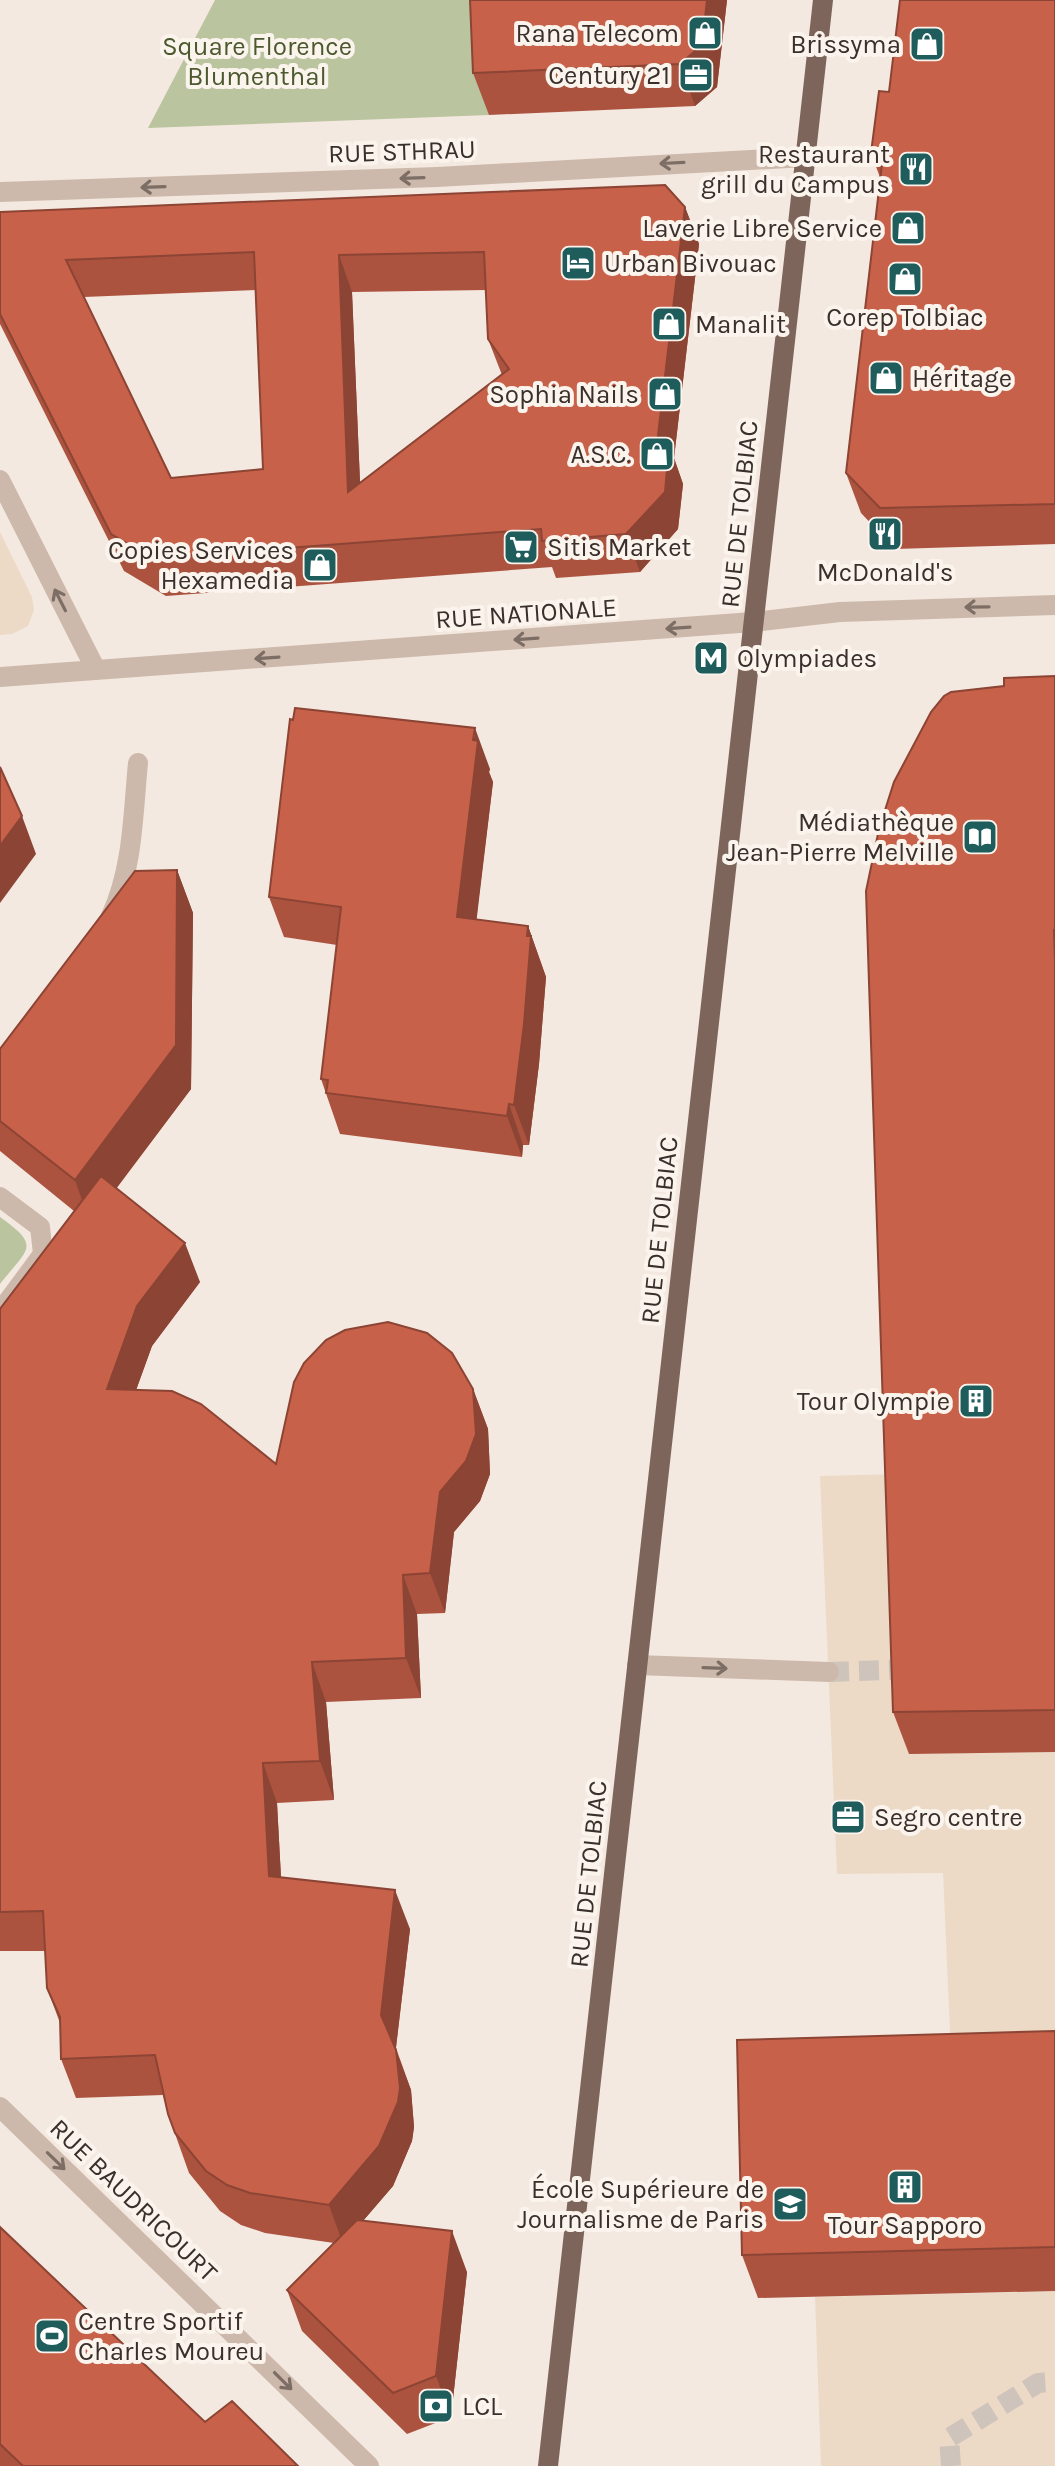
<svg xmlns="http://www.w3.org/2000/svg" width="1055" height="2466" font-family="Karla,sans-serif">
<rect width="100%" height="100%" fill="#f4e9e0"/>
<path fill="#bac49f" d="M215 0H483L489 115 148 128Z
M0 1217C42 1247 28 1248 0 1284Z"/>
<path fill="#ecdac7" d="M0 532 32 597 34 610 28 626 12 634 0 635Z
M899 1474 1055 1752V2074L952 2077 943 1873 837 1874 820 1476Z
M1055 2291V2466H821L815 2297Z"/>
<g fill="none" stroke-linecap="round" stroke-linejoin="round">
<path stroke="#cfc4bc" stroke-width="20" stroke-dasharray="20 10" stroke-linecap="butt" d="M829 1672 917 1669
M951 2466 949 2438 1038 2383 1055 2382"/>
<path stroke="#cdb9ab" stroke-width="20" d="M0 192 437 177 806 157
M0 480 96 670
M0 677 753 622 840 612 1055 605
M111 916C133 869 133 814 138 763
M0 1197 40 1227 43 1254 0 1312
M637 1665 829 1672
M0 2107 369 2466"/>
<path stroke="#7d655c" stroke-width="20" d="M548 2466 823 0"/>
</g>
<path fill="#ac5340" fill-rule="evenodd" d="M470 0H727L717 87 695 106 489 115 473 73Z
M1055 0V544L895 549 861 513 846 473 881 180 871 153Z
M685 207 699 244 674 458 683 484 678 529 640 572 556 578 552 567 166 596 124 571 0 324V212ZM256 290 263 469 171 478 84 297ZM486 290 488 339 502 375 360 483 352 292Z
M1055 676V1752L909 1754 893 1712 1004 686Z
M490 769 489 772 493 782 476 920 528 926 546 977 539 1064 529 1145H523L522 1157 340 1134 321 1079 337 945 284 937 269 897Z
M177 870 193 913 191 1089 116 1189 200 1282 152 1346 136 1390 276 1464 473 1389 488 1429 490 1474 480 1501 454 1532 445 1613 417 1614 421 1698 326 1702 334 1800 277 1803 281 1877 410 1929 396 2048 411 2090 414 2127 412 2141 393 2186 363 2221 467 2272 451 2417 407 2434 302 2331 287 2290 334 2243 265 2233 241 2225 220 2211 189 2173 168 2114 163 2095 76 2098 61 2059 60 2023 47 1988 45 1951H0V1309L74 1211 0 1151V1049Z
M1055 2031V2291L758 2298 742 2255Z
M0 2227 205 2422 298 2466H0Z"/>
<path fill="#8c4434" d="M707 0H727L717 87 695 106 680 64Z
M685 207 699 244 674 458 683 484 678 529 640 572 626 534 657 444Z
M339 255 352 292 362 529 348 492Z
M475 728 490 769 489 772 493 782 472 958 457 917Z
M22 816 36 854 0 903V846Z
M177 870 193 913 191 1089 90 1223 75 1180Z
M528 926 546 977 539 1064 529 1145 514 1105Z
M509 1104 523 1145 522 1157 507 1116Z
M185 1243 200 1282 152 1346 122 1429 107 1389 137 1306Z
M473 1389 488 1429 490 1474 480 1501 454 1532 445 1613 430 1573 440 1492Z
M403 1575 417 1614 421 1698 406 1658Z
M312 1662 326 1702 334 1800 320 1761Z
M263 1763 277 1803 283 1915 269 1876Z
M395 1890 410 1929 395 2055 381 2015Z
M396 2050 411 2090 414 2127 412 2141 393 2186 343 2244 329 2205Z
M452 2231 467 2272 451 2417 436 2376Z"/>
<path fill="#c8614a" stroke="#8c4434" stroke-width="2" fill-rule="evenodd" d="M470 0H707L702 45 680 64 473 73Z
M900 0H1055V504L880 508 846 473 883 155 871 153 879 91 889 92Z
M665 185 685 207 657 444 669 446 665 492 626 534 542 541 541 529 153 558 111 534 0 314V212ZM254 252 263 469 171 478 66 260ZM484 252 488 339 509 369 348 492 339 255Z
M1055 676V930H1054L1055 963V1710L893 1712 866 891 879 829 894 782 931 712 944 696 951 692 1004 686V678Z
M295 708 475 728 473 740 478 741 457 917 528 926 527 936H531L524 1024 514 1105 509 1104 507 1116 326 1093 328 1080 321 1079 341 907 269 897 290 719 293 720Z
M0 767 22 816 0 846Z
M177 870 176 1045 75 1180 0 1121V1049L135 871Z
M101 1176 185 1243 137 1306 107 1389 172 1391 201 1404 276 1464 294 1382 304 1363 326 1340 345 1330 388 1322 427 1333 452 1353 473 1389 476 1434 466 1461 440 1492 430 1573 403 1575 406 1658 312 1662 320 1761 263 1763 269 1876 395 1890 381 2015 396 2050 400 2088 398 2102 379 2146 329 2205 250 2193 227 2185 206 2171 175 2133 168 2114 155 2055 61 2059 60 2017 47 1988 43 1911 0 1912V1309Z
M1055 2031V2247L742 2255 737 2040Z
M357 2220 452 2231 436 2376 393 2393 287 2290Z
M0 2227 205 2422 232 2401 298 2466H23L0 2444Z"/>
<defs><path id="oneway-shaft" d="M-6 0H5M1.5-3L5.5 0L1.5 3" fill="none" stroke-width="1.6" stroke-linecap="round" stroke-linejoin="round" transform="scale(2)"/></defs>
<g stroke="#7c6d65">
<use href="#oneway-shaft" transform="translate(672 163) rotate(177)"/>
<use href="#oneway-shaft" transform="translate(412 178) rotate(178)"/>
<use href="#oneway-shaft" transform="translate(153 187) rotate(178)"/>
<use href="#oneway-shaft" transform="translate(60 600) rotate(-117)"/>
<use href="#oneway-shaft" transform="translate(977 607) rotate(179)"/>
<use href="#oneway-shaft" transform="translate(678 628) rotate(176)"/>
<use href="#oneway-shaft" transform="translate(526 639) rotate(176)"/>
<use href="#oneway-shaft" transform="translate(267 658) rotate(176)"/>
<use href="#oneway-shaft" transform="translate(715 1668) rotate(2)"/>
<use href="#oneway-shaft" transform="translate(56 2161) rotate(44)"/>
<use href="#oneway-shaft" transform="translate(283 2381) rotate(45)"/>
</g>
<defs>
<symbol id="shop-square" viewBox="-11 -11 22 22"><rect x="-9" y="-9" width="18" height="18" rx="4" fill="#1f5d5d" stroke="#fbf4ed"/><path d="M-5-2.5h2.3a2.7 3.5 0 0 1 5.4 0H5L5.5 6h-11ZM-1.5-2.5h3a1.5 2.3 0 0 0-3 0Z" fill="#fff"/></symbol>
<symbol id="office-square" viewBox="-11 -11 22 22"><rect x="-9" y="-9" width="18" height="18" rx="4" fill="#1f5d5d" stroke="#fbf4ed"/><path d="M-6-3h4V-5.5h4V-3h4V5H-6ZM-1-4.5V-3h2v-1.5ZM-6 0V1H6V0Z" fill="#fff"/></symbol>
<symbol id="restaurant-square" viewBox="-11 -11 22 22"><rect x="-9" y="-9" width="18" height="18" rx="4" fill="#1f5d5d" stroke="#fbf4ed"/><path d="M-5-6h1v4h1v-4h1v4h1v-4h1v5L-1.5 .5V6h-2V.5L-5-1ZM5-6V6H3V1.5H1.5Q1.5-4 5-6Z" fill="#fff"/></symbol>
<symbol id="hotel-square" viewBox="-11 -11 22 22"><rect x="-9" y="-9" width="18" height="18" rx="4" fill="#1f5d5d" stroke="#fbf4ed"/><path d="M-6-4.5h1.5V1H6V5H4.5V3h-9V5H-6ZM-4 0a1.8 1.8 0 1 1 3.6 0ZM.5 0V-2.5h3Q6-2.5 6 0Z" fill="#fff"/></symbol>
<symbol id="supermarket-square" viewBox="-11 -11 22 22"><rect x="-9" y="-9" width="18" height="18" rx="4" fill="#1f5d5d" stroke="#fbf4ed"/><path d="M-6-5.5h2.5l.6 2H6L4.5 2H-2.5L-4.4-4H-6ZM-1.5 3.2a1.3 1.3 0 1 0 .1 0ZM3 3.2a1.3 1.3 0 1 0 .1 0Z" fill="#fff"/></symbol>
<symbol id="metro-square" viewBox="-11 -11 22 22"><rect x="-9" y="-9" width="18" height="18" rx="4" fill="#1f5d5d" stroke="#fbf4ed"/><path d="M-5.5 5V-5H-3L0 0L3-5H5.5V5H3V-.5L0 4L-3-.5V5Z" fill="#fff"/></symbol>
<symbol id="library-square" viewBox="-11 -11 22 22"><rect x="-9" y="-9" width="18" height="18" rx="4" fill="#1f5d5d" stroke="#fbf4ed"/><path d="M-6-4Q-3-5.5-.7-3.5V5Q-3 3-6 4ZM6-4Q3-5.5 .7-3.5V5Q3 3 6 4Z" fill="#fff"/></symbol>
<symbol id="building-square" viewBox="-11 -11 22 22"><rect x="-9" y="-9" width="18" height="18" rx="4" fill="#1f5d5d" stroke="#fbf4ed"/><path d="M-4-6H4V6H1V3H-1V6H-4ZM-2.5-4.3h1.7v1.8h-1.7ZM.8-4.3h1.7v1.8H.8ZM-2.5-1h1.7V.8h-1.7ZM.8-1h1.7V.8H.8Z" fill="#fff"/></symbol>
<symbol id="university-square" viewBox="-11 -11 22 22"><rect x="-9" y="-9" width="18" height="18" rx="4" fill="#1f5d5d" stroke="#fbf4ed"/><path d="M0-5L7-2L0 1L-7-2ZM-4 1L0 2.5L4 1V4Q0 6-4 4Z" fill="#fff"/></symbol>
<symbol id="stadium-square" viewBox="-11 -11 22 22"><rect x="-9" y="-9" width="18" height="18" rx="4" fill="#1f5d5d" stroke="#fbf4ed"/><path d="M0-5a6.5 5 0 1 0 0 10a6.5 5 0 1 0 0-10ZM-3.5-1.8h7v3.6h-7Z" fill="#fff"/></symbol>
<symbol id="bank-square" viewBox="-11 -11 22 22"><rect x="-9" y="-9" width="18" height="18" rx="4" fill="#1f5d5d" stroke="#fbf4ed"/><path d="M-6-4H6V4H-6ZM0-2.3a2.3 2.3 0 1 0 0 4.6a2.3 2.3 0 1 0 0-4.6Z" fill="#fff"/></symbol>
</defs>
<g fill-rule="evenodd">
<use href="#shop-square" x="685" y="13" width="40" height="40"/>
<use href="#shop-square" x="907" y="24" width="40" height="40"/>
<use href="#office-square" x="676" y="55" width="40" height="40"/>
<use href="#restaurant-square" x="896" y="149" width="40" height="40"/>
<use href="#shop-square" x="888" y="208" width="40" height="40"/>
<use href="#hotel-square" x="558" y="243" width="40" height="40"/>
<use href="#shop-square" x="885" y="259" width="40" height="40"/>
<use href="#shop-square" x="649" y="304" width="40" height="40"/>
<use href="#shop-square" x="866" y="358" width="40" height="40"/>
<use href="#shop-square" x="645" y="374" width="40" height="40"/>
<use href="#shop-square" x="637" y="434" width="40" height="40"/>
<use href="#restaurant-square" x="865" y="514" width="40" height="40"/>
<use href="#supermarket-square" x="501" y="527" width="40" height="40"/>
<use href="#shop-square" x="300" y="545" width="40" height="40"/>
<use href="#metro-square" x="691" y="638" width="40" height="40"/>
<use href="#library-square" x="960" y="817" width="40" height="40"/>
<use href="#building-square" x="956" y="1381" width="40" height="40"/>
<use href="#office-square" x="828" y="1797" width="40" height="40"/>
<use href="#building-square" x="885" y="2167" width="40" height="40"/>
<use href="#university-square" x="770" y="2184" width="40" height="40"/>
<use href="#stadium-square" x="32" y="2316" width="40" height="40"/>
<use href="#bank-square" x="416" y="2386" width="40" height="40"/>
</g>
<g text-anchor="middle" stroke-width="8" stroke-linejoin="round" paint-order="stroke">
<g font-size="26" fill="#3a2f2b" stroke="#fbf4ed" text-anchor="end">
<text x="679" y="42">Rana Telecom</text>
<text x="901" y="53">Brissyma</text>
<text x="670" y="84">Century 21</text>
<text x="890" y="163">Restaurant<tspan x="890" dy="30">grill du Campus</tspan></text>
<text x="882" y="237">Laverie Libre Service</text>
<text x="604" y="272" text-anchor="start">Urban Bivouac</text>
<text x="905" y="326" text-anchor="middle">Corep Tolbiac</text>
<text x="695" y="333" text-anchor="start">Manalit</text>
<text x="912" y="387" text-anchor="start">Héritage</text>
<text x="639" y="403">Sophia Nails</text>
<text x="631" y="463">A.S.C.</text>
<text x="547" y="556" text-anchor="start">Sitis Market</text>
<text x="294" y="559">Copies Services<tspan x="294" dy="30">Hexamedia</tspan></text>
<text x="885" y="581" text-anchor="middle">McDonald's</text>
<text x="737" y="667" text-anchor="start">Olympiades</text>
<text x="954" y="831">Médiathèque<tspan x="954" dy="30">Jean-Pierre Melville</tspan></text>
<text x="950" y="1410">Tour Olympie</text>
<text x="874" y="1826" text-anchor="start">Segro centre</text>
<text x="764" y="2198">École Supérieure de<tspan x="764" dy="30">Journalisme de Paris</tspan></text>
<text x="905" y="2234" text-anchor="middle">Tour Sapporo</text>
<text x="78" y="2330" text-anchor="start">Centre Sportif<tspan x="78" dy="30">Charles Moureu</tspan></text>
<text x="462" y="2415" text-anchor="start">LCL</text>
</g>
<g font-size="26" fill="#4c592e" stroke="#fbf4ed">
<text x="257" y="55">Square Florence<tspan x="257" dy="30">Blumenthal</tspan></text>
</g>
<g font-size="26" fill="#3a2f2b" stroke="#fbf4ed">
<text transform="translate(402 151) rotate(-2)" y="9">RUE STHRAU</text>
<text transform="translate(739 514) rotate(-84)" y="9">RUE DE TOLBIAC</text>
<text transform="translate(526 613) rotate(-4)" y="9">RUE NATIONALE</text>
<text transform="translate(659 1230) rotate(-84)" y="9">RUE DE TOLBIAC</text>
<text transform="translate(588 1874) rotate(-84)" y="9">RUE DE TOLBIAC</text>
<text transform="translate(134 2200) rotate(44)" y="9">RUE BAUDRICOURT</text>
</g>
</g>
</svg>
